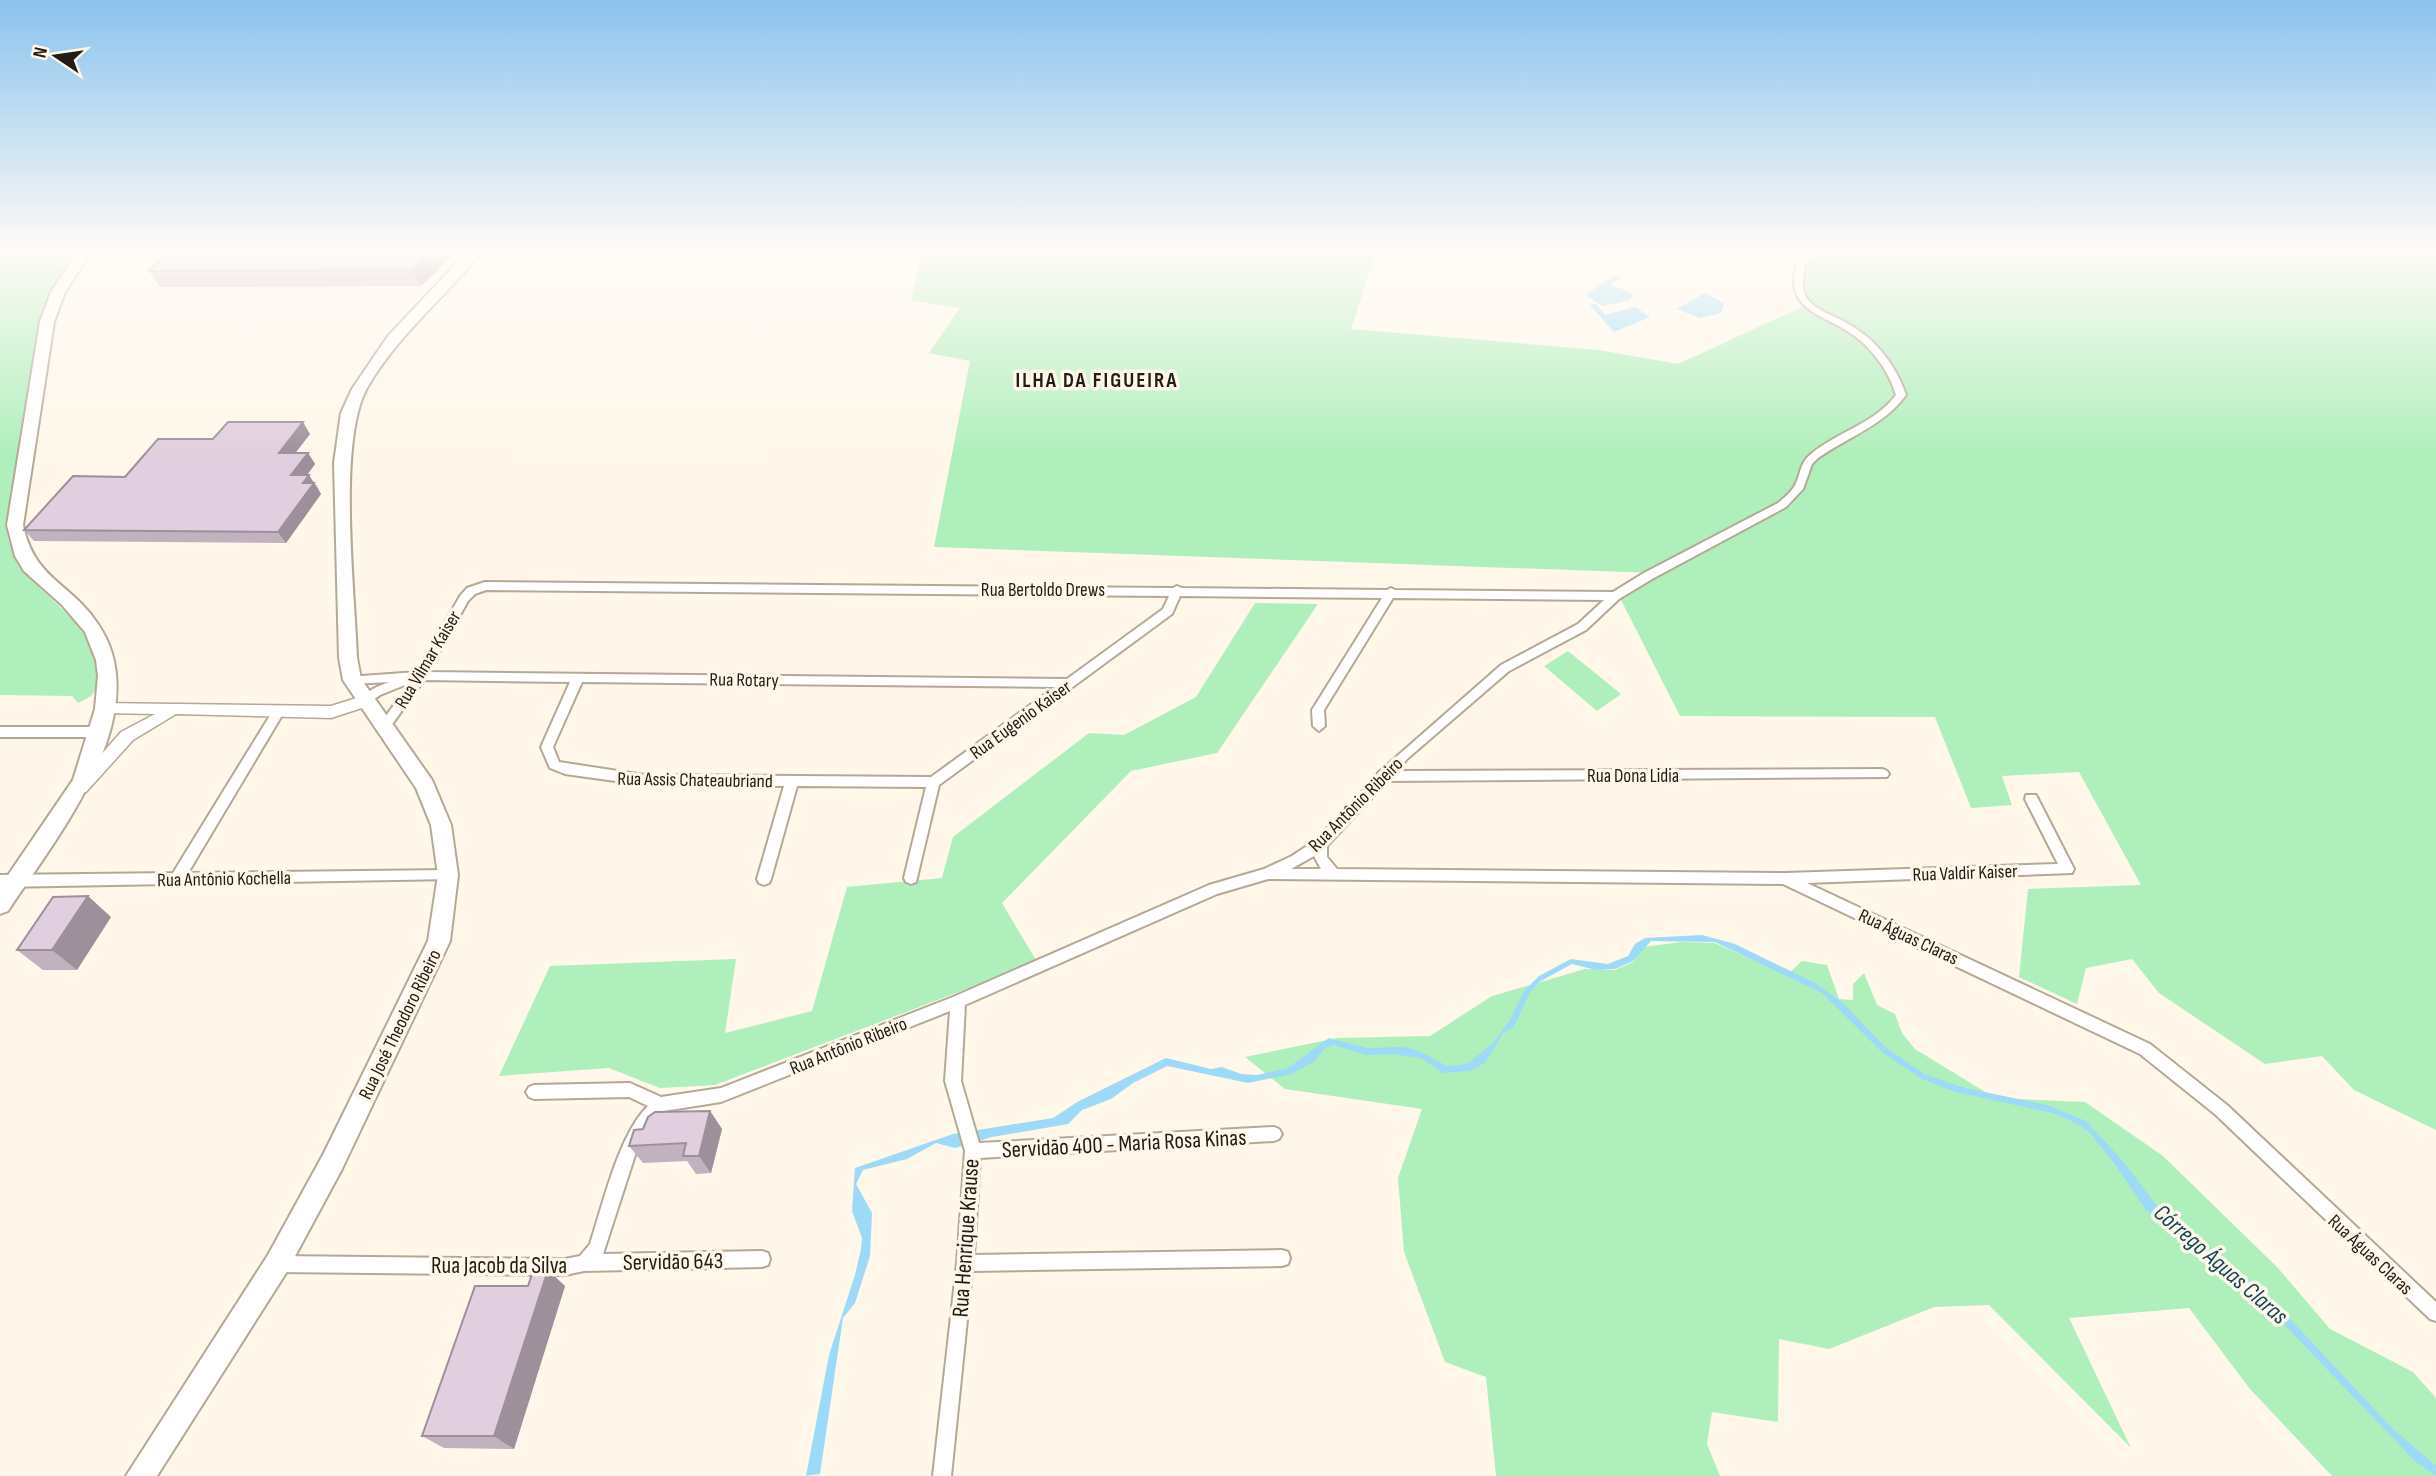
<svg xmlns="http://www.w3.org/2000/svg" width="2436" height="1476" font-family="'Sofia Sans Condensed',sans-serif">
<rect width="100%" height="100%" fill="#fef7ea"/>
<path fill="#afefbb" d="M0 249H79L51 293 39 324 6 525C12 596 102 609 99 684L91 696 78 703 72 696 0 695Z
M950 249H1377L1351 329 1599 350 1678 364 1802 307 1798 288 1803 261 1870 249H2436V1130L2354 1090 2322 1056 2265 1064 2159 993 2132 959 2086 968 2077 1004 2019 977 2028 889 2141 885 2079 772 2002 776 2012 805 1971 808 1935 717 1680 716 1619 596 1653 573 934 547 970 361 929 353 960 308 911 300 922 252Z
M1255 603 1318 604 1217 753 1131 771 1002 903 1037 962 715 1085 660 1088 609 1068 499 1076 550 966 736 959 725 1033 812 1011 847 887 942 878 953 837 1089 733 1124 735 1196 697Z
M1568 651 1621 694 1597 711 1544 666Z
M1682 942 1715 943 1787 975 1802 961 1827 965 1839 999 1853 1000V984L1864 973 1877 1005 1895 1014 1902 1033 1915 1049 1995 1098 2085 1102 2163 1156 2278 1268 2330 1329 2413 1372 2436 1398V1476H2332L2250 1389 2189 1308 2069 1318 2131 1448 1989 1305 1934 1307 1829 1349 1779 1339 1778 1422 1712 1412 1707 1444 1720 1476H1496L1486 1377 1445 1362 1404 1252 1398 1178 1422 1109 1285 1089 1245 1057 1337 1038 1430 1036 1492 996 1585 969 1615 970 1633 962 1643 947Z"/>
<path fill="#9ddaf7" d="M1614 276 1620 278 1610 285 1633 293 1630 300 1602 306 1585 295Z
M1705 293 1724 303 1721 313 1700 318 1677 309Z
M1596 304 1605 315 1635 307 1650 317 1614 332 1590 305Z
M1702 935 1735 944 1813 982 1842 1002 1884 1046 1924 1074 1965 1088 2047 1105 2086 1121 2122 1160 2167 1219 2263 1290 2392 1428 2436 1466V1476L2416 1462 2253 1292 2146 1210 2117 1167 2090 1133 2076 1123 2053 1113 1955 1092 1922 1079 1883 1053 1822 993 1715 942 1651 941 1633 961 1615 969 1596 970 1572 964 1539 982 1529 994 1514 1027 1503 1033 1486 1062 1470 1071 1443 1073 1421 1058 1392 1054 1366 1055 1333 1045 1324 1049 1315 1061 1292 1074 1248 1083 1167 1066 1133 1083 1111 1099 1082 1110 1068 1124 992 1137 955 1148 936 1143 907 1159 863 1170 856 1184 872 1213 870 1256 855 1303 843 1318 820 1474 806 1476 829 1355 855 1275 861 1249 862 1238 852 1211 855 1168 953 1134 1053 1118 1079 1101 1166 1058 1211 1069 1222 1067 1241 1074 1257 1075 1288 1068 1329 1038 1367 1048 1403 1047 1417 1050 1447 1066 1467 1064 1493 1043 1510 1020 1524 991 1539 976 1571 959 1608 964 1628 956 1635 944 1645 938Z"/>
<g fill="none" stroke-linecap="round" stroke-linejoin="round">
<defs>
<path id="minor" d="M1836 249H1861L1823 256 1805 264C1803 277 1800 291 1809 301 1818 311 1832 315 1843 321 1873 336 1895 363 1906 395 1883 426 1848 437 1818 458L1812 464 1803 489 1786 507 1652 579 1619 599 1586 630 1509 671 1407 759 1397 771 1883 769 1887 771 1889 774 1887 777 1388 781 1327 846V857L1337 869 1786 873 2058 864 2025 799 2026 795H2036L2074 869 2072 873 1807 883 2150 1044 2227 1105 2436 1302V1321L2430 1319 2216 1115 2140 1054 1783 884 1268 879 1217 894 965 1005 961 1081 979 1143 1274 1127 1279 1129 1282 1134 1279 1139 1274 1141 980 1158 974 1255 1282 1250 1288 1252 1290 1258 1288 1264 1282 1266 972 1271 951 1476H933L957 1263 965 1151 945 1081 950 1011 721 1102 664 1111 649 1125 638 1146 603 1254 762 1251 768 1253 770 1259 768 1265 762 1267 584 1271 565 1275 277 1272 271 1270 269 1264 271 1258 277 1256 565 1259 580 1256 590 1244C603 1204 619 1134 648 1106L629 1097 534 1099 529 1097 526 1092 529 1087 534 1085 630 1083 661 1097 721 1088 953 997 1209 885 1264 869 1292 856 1316 840 1376 777 1378 773 1501 665 1578 624 1604 600 1393 598 1324 710 1325 726 1319 731 1313 726 1312 710 1382 598 1180 596 1172 614 939 785 916 882 911 884 906 882 904 878 926 787 797 786 771 879 769 883 764 885 759 883 757 879 784 786 644 785 565 774 550 768 541 747 570 682 424 680 388 730H380L378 727 380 724 410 683 380 695 366 705 360 701C367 690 377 687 389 682L352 684 348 683 346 680 348 677 417 672 460 596 467 588 485 582 1173 588 1177 586 1182 588 1387 590 1391 588 1395 590 1613 592 1644 573 1778 503C1784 498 1790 493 1794 487 1801 476 1799 463 1811 454 1839 431 1874 424 1896 395 1889 372 1875 352 1856 337 1827 314 1780 312 1798 261L1818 252ZM486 590 1169 596 1163 609 1067 679 428 672 468 601 475 594ZM582 682 1055 687 931 777 644 775 559 762 553 747ZM1314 856 1321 869H1291Z
M278 708 284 712 188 873 448 870 453 871 455 875 453 879 0 887V875L173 873 274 709Z
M0 727H98L104 732 98 737H0Z"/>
<path id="tertiary" d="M366 695 371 697 374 701 371 705 331 718 176 714 133 740 86 792H74L72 788 121 732 155 714 105 713 100 711 97 707 100 703 331 706Z"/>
<path id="secondary" d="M80 249H93L65 292 54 322 23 525C34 579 71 583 98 624 159 714 55 839 8 911L0 914V887L73 780 95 709 98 676 96 660 85 632 62 605 24 571 15 556 7 525 40 322 51 292Z
M470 249H484C446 297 398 334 367 388 337 442 355 593 357 658L361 679 432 780 451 825 458 875 450 941 342 1169 286 1273 157 1476H126L268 1255 324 1153 428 941 438 875 431 825 416 788 343 680 339 658 334 463 341 413 352 389 388 336Z"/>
</defs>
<use href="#minor" stroke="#b5a996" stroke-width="4"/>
<use href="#tertiary" stroke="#b5a996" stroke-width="3"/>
<use href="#secondary" stroke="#b5a996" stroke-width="4"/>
<use href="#minor" fill="#fff" fill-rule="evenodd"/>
<use href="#tertiary" fill="#fff" fill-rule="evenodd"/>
<use href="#secondary" fill="#fff" fill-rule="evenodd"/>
</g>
<path fill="#c2b1bf" d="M457 251 421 286 160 287 149 271Z
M310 434 295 453H308L315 464 307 475 317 486 321 494 286 543 34 541 24 530 125 477 213 439Z
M111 917 77 970H43L17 950Z
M710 1111 722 1129 711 1173 696 1174 687 1161 643 1163 629 1146 643 1129Z
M565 1286 514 1449 444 1448 422 1436Z"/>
<path fill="#9e909b" d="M434 249H456L457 251 421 286 413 270Z
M303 422 310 434 287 464 279 453Z
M308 453 315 464 299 486 291 475Z
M309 475 321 494 286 543 278 532 303 483Z
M88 896 111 917 77 970 52 950Z
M710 1111 722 1129 711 1173 699 1156Z
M548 1270 565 1286 514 1449 494 1436Z"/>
<path fill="#e1cede" stroke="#9e909b" stroke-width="2" d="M171 249H434L413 270 149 271Z
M228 422H303L279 453H308L291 475H309L303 483H314L278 532 24 530 73 476 125 477 158 439H213Z
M88 896 52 950H17L53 897Z
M710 1111 699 1156H683L686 1143 629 1146 634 1130 643 1129 648 1117 655 1112Z
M548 1270 494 1436H422L475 1286H528L533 1271Z"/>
<linearGradient id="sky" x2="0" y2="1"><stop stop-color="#8ac3ee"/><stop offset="0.55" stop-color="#fffbf6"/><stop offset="1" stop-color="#fffbf6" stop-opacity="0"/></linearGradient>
<rect width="2436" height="456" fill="url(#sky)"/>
<g text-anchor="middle" stroke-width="7" stroke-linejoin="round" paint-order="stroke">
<g font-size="19" fill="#211c15" stroke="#fef7ea">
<text x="1043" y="596">Rua Bertoldo Drews</text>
<text transform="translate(427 659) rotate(-59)" y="7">Rua Vilmar Kaiser</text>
<text transform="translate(744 679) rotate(1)" y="7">Rua Rotary</text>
<text transform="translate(1020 719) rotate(-36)" y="7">Rua Eugenio Kaiser</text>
<text x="1633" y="782">Rua Dona Lidia</text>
<text transform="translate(695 779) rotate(1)" y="7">Rua Assis Chateaubriand</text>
<text transform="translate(1355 804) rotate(-45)" y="7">Rua Antônio Ribeiro</text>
<text transform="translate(1965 872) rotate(-2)" y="7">Rua Valdir Kaiser</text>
<text transform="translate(224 878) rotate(-1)" y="7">Rua Antônio Kochella</text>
<text transform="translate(1909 936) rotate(25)" y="7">Rua Águas Claras</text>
<text transform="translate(399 1024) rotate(-64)" y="7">Rua José Theodoro Ribeiro</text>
<text transform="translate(848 1045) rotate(-22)" y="7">Rua Antônio Ribeiro</text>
<text transform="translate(2371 1254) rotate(43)" y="7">Rua Águas Claras</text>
</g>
<g font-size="21" font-weight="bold" letter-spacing="2" fill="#211c15" stroke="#fef7ea">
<text x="1097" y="387">ILHA DA FIGUEIRA</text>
</g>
<g font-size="23" fill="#211c15" stroke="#fef7ea">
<text transform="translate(1124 1143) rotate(-3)" y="8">Servidão 400 - Maria Rosa Kinas</text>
<text transform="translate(965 1238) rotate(-86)" y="8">Rua Henrique Krause</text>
<text transform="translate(673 1261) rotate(-1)" y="8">Servidão 643</text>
<text x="499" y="1273">Rua Jacob da Silva</text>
</g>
<g font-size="24" font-style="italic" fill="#144659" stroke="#fef7ea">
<text transform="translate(2221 1264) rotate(41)" y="8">Córrego Águas Claras</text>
</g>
</g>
<g transform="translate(56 56) rotate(283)" stroke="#fef7ea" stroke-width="5" paint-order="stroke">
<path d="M0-5L12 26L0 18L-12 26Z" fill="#211c15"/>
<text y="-10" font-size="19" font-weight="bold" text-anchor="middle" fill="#211c15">N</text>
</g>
</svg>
